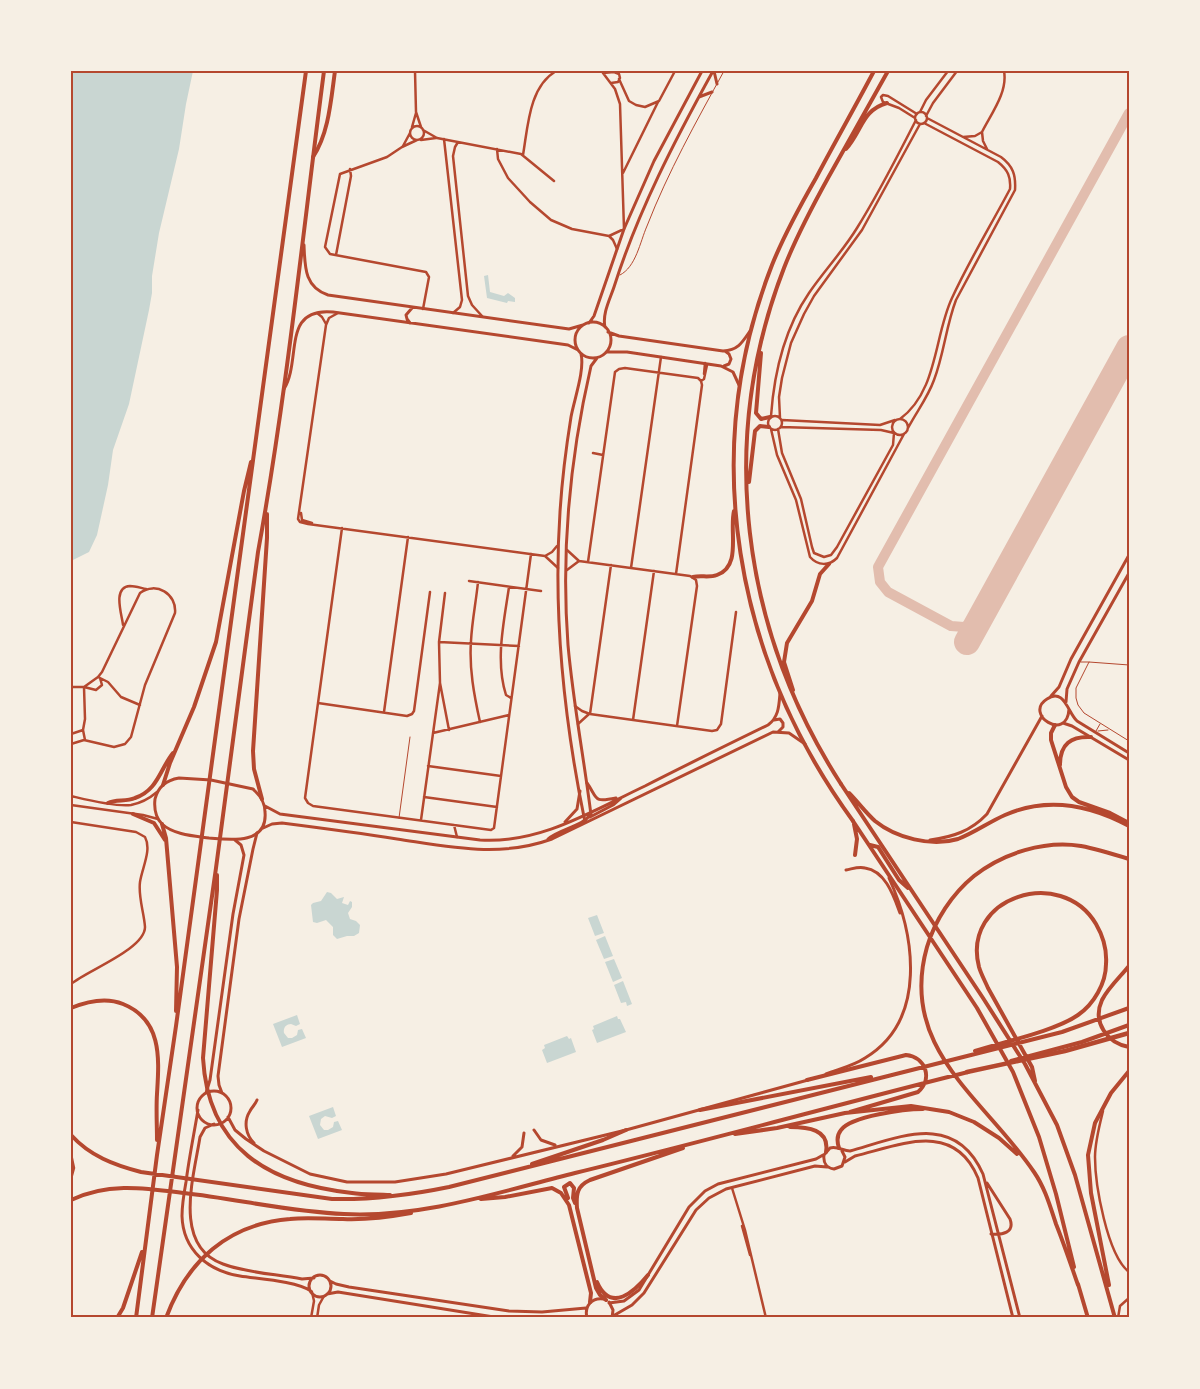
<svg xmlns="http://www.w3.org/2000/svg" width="1200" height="1389" font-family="'Work Sans',sans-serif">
<rect width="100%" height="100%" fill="#f6efe4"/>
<path fill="#c9d6d2" d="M71 71H193L186 104 179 149 159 233 152 276V293L149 310 129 404 113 450 108 485 97 535 89 552 71 561Z
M488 275 490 292 504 296 508 293 515 298V302L508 301 507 303 487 298 484 276Z
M327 892 331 893 337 899 344 897 342 903 348 905 350 901 352 902V907L348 913 350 919 356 921 360 925 359 933 354 936H347L337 939 333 935V927L326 920 317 923 313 922 311 905 313 903 321 901Z
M597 915 604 933 595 936 588 918Z
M605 936 613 956 604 959 596 940Z
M614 959 622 978 613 982 605 962Z
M623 981 632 1004 627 1006 626 1002 621 1003 614 985Z
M297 1015 300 1024 296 1026 291 1024C286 1024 283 1028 284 1033L288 1038H292L297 1035 298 1030 302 1029 306 1038 282 1047 273 1024Z
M617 1016 618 1019H620L626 1032 597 1043 592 1030 594 1029 593 1026Z
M567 1036 569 1039 571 1038 576 1052 547 1063 542 1050 545 1048 544 1045Z
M333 1107 336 1116 332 1118 325 1116 321 1119 320 1125 324 1130H328L333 1127 334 1122 338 1121 342 1130 318 1139 309 1116Z"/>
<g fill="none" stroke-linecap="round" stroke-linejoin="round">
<path stroke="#e2bdae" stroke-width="10" d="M983 615 969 625 964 627 951 626 888 592 880 582 878 567 1129 113"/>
<path stroke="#e2bdae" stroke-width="26" d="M967 642 1129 348"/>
<path stroke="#b5482f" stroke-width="1" d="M620 275C636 267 640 242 647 226 668 172 696 122 724 71
M1081 662H1089
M1129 665 1089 662 1076 688V698L1078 705 1084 713 1129 741
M1096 731 1100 724
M1098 731 1108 730
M399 818 410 737"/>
<path stroke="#b5482f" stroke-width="2.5" d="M415 71 416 112 421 127
M619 79 629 101 636 105 645 107 659 101 675 71
M920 112 926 100 948 71
M915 118a6 6 0 1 1 12 0a6 6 0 1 1-12 0Z
M926 116 933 103 957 71
M915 118 899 108 883 102 881 97 883 95 888 96 917 114
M410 133a7 7 0 1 1 14 0a7 7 0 1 1-14 0Z
M412 127 416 113
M423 130 437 138 521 154 554 181
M982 132 983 141 987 149
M963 137 975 136 982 132C991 114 1008 92 1004 71
M444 139 462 300 460 307 453 313
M417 140 402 147 387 157 340 174 325 247 330 254 426 272 429 277 423 309
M421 140 436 138
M458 142 455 147 453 156 468 296 472 305 482 316
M403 146 410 133
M497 149 498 159 508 178 530 202 551 220 572 229 609 236 624 229 620 104 615 89 603 73 614 72 619 74 620 78 618 82 611 83
M523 155C528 126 529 87 556 71
M623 173 658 102
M609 236 613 240 617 249
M336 255 351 176 350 169
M317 313 322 317 326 324
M338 313 329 318 326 325 298 519 300 522 308 524 545 556 558 568
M704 374 705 363
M701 381 704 379 707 365
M768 423a7 7 0 1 1 14 0a7 7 0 1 1-14 0Z
M771 416C774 374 785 328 809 293 824 271 843 251 857 228 879 193 897 157 916 120
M780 418 779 397 782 378 791 343 804 314 814 296 862 230 920 124
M892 427a8 8 0 1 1 16 0a8 8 0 1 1-16 0Z
M900 419C938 391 934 336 952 298 969 261 991 225 1010 189 1011 177 1008 170 998 162L924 123
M782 420 880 425 895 420
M781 427 881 430 894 433
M908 428C917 411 928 397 934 380 944 354 946 326 956 300L1015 190C1016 175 1013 166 1001 157L927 118
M771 429 777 455 796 500 810 557C818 566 829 566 837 558L904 434
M778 429 782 453 801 499 812 547 814 553 824 557 831 555 837 547 893 445 894 433
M593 453 603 455
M301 513 302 520 312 523
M342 528 305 798 308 803 313 806 491 830 494 828 531 554
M567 550 579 561 690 576 696 580 697 586 677 726
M545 556 552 552 557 546
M588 562 615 372 619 369 625 368 698 378 701 381
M631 568 661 357
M567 570 579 561
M676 574 702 385 701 381
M469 581 541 591
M478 582C476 602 472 621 471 641 469 668 474 695 480 722
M509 587C504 622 495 660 506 695L511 698
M123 625C122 615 112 587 130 586 135 586 141 588 146 589
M439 642 519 646
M98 677 108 682 121 697 140 705
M440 683 449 730
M71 687H84L96 690 102 685 100 678
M84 687 85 719 83 730 85 740
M318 703 407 716 412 714 414 711 430 592
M575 706 582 711 590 714 712 731 717 730 721 724 736 612
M384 712 408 537
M590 714 611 565
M633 720 654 571
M578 724 589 714
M433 733 509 715
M71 734 83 730
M71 744 84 740 114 747 125 744 131 737 145 685 175 613C177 594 156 581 140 593L102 672 98 677 84 687
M428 766 501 776
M71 796C88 800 115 807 131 805 141 803 150 798 157 792
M424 797 497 807
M71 805 143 815 158 819
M421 820 440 683 439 642 445 593
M71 822 136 832 145 837C152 850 142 868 140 882 138 897 144 912 145 927 145 949 88 970 71 984
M454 825 457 837
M1103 1111C1099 1127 1095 1142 1095 1157 1095 1184 1107 1255 1129 1272
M71 1154 74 1168 71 1179
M732 1188 745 1230 766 1318
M742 1226 750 1255
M311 1318 314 1301 312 1292
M317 1318 319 1305 324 1296
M1118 1318 1120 1306 1129 1298"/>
<path stroke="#b5482f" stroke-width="3" d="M714 71 717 84
M699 97 712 92
M304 245C305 266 304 287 328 295L569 329 583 325
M575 340a18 18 0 1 1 36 0a18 18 0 1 1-36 0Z
M410 323 407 319 406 315 412 308
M589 323 594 316 624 229 654 161 702 71
M605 327C602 314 610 299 614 287 638 211 675 140 713 71
M608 332 619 336 723 351C738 350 742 343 750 331
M606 352H627L721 366 733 372 739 385
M581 354C585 370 574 400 571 417 566 448 562 480 560 512 553 615 564 720 585 822
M724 366 729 364 731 359 729 354 725 351
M284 389C302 360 281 307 333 312L568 345 578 350
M1051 696 1059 687 1071 659 1129 555
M1066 702 1067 689 1079 662 1129 573
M1069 709C1067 743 1023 714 1047 699 1064 687 1068 713 1077 721L1129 753
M1063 723 1072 726 1129 760
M591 815C584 758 573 702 568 645 561 552 570 457 591 366L597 358
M930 840C953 837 971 831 987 814L1042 716
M846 870C852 869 859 866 865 868 886 871 894 897 900 913
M826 1074C839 1069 853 1066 865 1058 928 1020 915 935 889 878
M197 1108a17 17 0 1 1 34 0a17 17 0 1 1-34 0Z
M206 1093 210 1080 233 914 244 855 241 845 235 840
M222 1093 219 1085 218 1076 239 919 253 849 257 833
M198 1110C194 1134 189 1158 186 1182 184 1193 182 1204 182 1216 183 1250 208 1271 240 1276 259 1279 296 1281 311 1291
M228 1117 235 1130 246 1139 264 1151 310 1174 347 1182H395L446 1174 626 1130 808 1080
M214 1124 205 1128 200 1137C194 1176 172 1246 223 1264 247 1273 276 1274 302 1279L314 1278
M534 1130 541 1140 555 1145
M254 1143C246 1135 243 1122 250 1111 252 1107 255 1105 257 1100
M842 1151 845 1157 842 1166 834 1169C827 1168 823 1163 824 1155L830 1148C838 1146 843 1151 850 1151 900 1137 955 1111 983 1174L1020 1318
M513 1156 522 1147 524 1133
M845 1162 855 1156C900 1145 954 1120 978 1178L1013 1318
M987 1183 1010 1219C1015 1233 1002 1235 991 1234
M309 1286a11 11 0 1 1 22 0a11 11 0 1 1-22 0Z
M330 1281 336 1284 349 1287 509 1311 542 1312 586 1308
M327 1294 338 1292 500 1318
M609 1302 613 1310 612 1318
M609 1303 624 1301 639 1290 689 1207 705 1191 718 1184 816 1159 823 1155
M613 1316 632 1305 644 1293 696 1210 709 1198 726 1189 815 1166 827 1167
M572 1318H585
M587 1318C584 1306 592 1297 604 1299"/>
<path stroke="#b5482f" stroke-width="3" d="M774 720 780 719 783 723V727L779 731
M179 778 211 780 253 789C260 795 265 802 265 812 268 845 230 840 209 838 195 836 174 835 162 824 156 818 154 808 155 799 158 787 167 780 179 778Z
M587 783C598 798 592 803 616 798
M265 806 280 814 480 840C540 844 592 811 645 786 686 765 727 745 768 725 779 717 779 705 780 693
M590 817 613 805 621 798
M565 822 577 809 580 791
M261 829 272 824 282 823C321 828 359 833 397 839 451 847 499 858 552 839L773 732 789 733 805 744
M548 839C559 829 585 826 591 813"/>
<path stroke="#b5482f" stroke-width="4" d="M846 149C862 131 862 110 887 103
M313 157C329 133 331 99 335 71
M761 353 756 413 761 419 770 417
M749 482 755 431 760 426 769 427
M693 577C701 575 709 578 717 575 742 566 729 531 734 511
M793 690 784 662 787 643 812 601 820 574 829 564
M841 784C741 629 717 441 784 268 796 237 812 207 828 178 848 143 868 107 888 71
M853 821C735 659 698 454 772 265 784 235 800 206 816 178 835 142 855 107 874 71"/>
<path stroke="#b5482f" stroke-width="4" d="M1055 725 1051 733V740L1066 787 1072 797 1079 802 1110 813 1129 823
M1060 765C1060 744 1071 736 1091 737
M841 784 983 998 1025 1064 1057 1125 1075 1175 1115 1318
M163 785 170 763 194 707 216 642 244 491 251 462
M849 793C858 802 866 813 875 821 896 838 931 847 958 839 974 833 989 822 1005 815 1048 796 1090 805 1129 826
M262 799 254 769 253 751 267 538V514
M108 803C116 799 126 802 135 798 158 790 160 769 173 753
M133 814 154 823 165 840
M853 821 977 1008 1013 1072 1039 1137 1056 1194 1074 1267
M162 824 166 838 177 967 176 1011
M854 824 857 839 855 855
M870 845 878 847 899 880 908 888
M217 875V890L203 1058C208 1148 268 1184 352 1193 364 1195 377 1194 390 1195
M1129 966C1120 977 1108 988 1102 1000 1092 1022 1107 1043 1129 1047
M71 1008C88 1001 106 997 123 1004 163 1020 159 1060 157 1094 156 1109 157 1125 157 1140
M975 1051C1003 1042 1055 1031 1078 1015 1094 1004 1106 983 1106 964 1107 950 1103 936 1096 924 1061 865 961 897 979 967 981 974 985 981 988 988L1032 1067 1035 1081
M1011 1061 1082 1042 1129 1025
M807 1080 906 1055C926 1057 933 1079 918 1092L850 1112
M700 1110 871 1077
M790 1127C807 1127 830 1129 826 1152
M735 1134 777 1128 845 1113 911 1106 949 1112 974 1122 999 1138 1017 1154
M71 1135C90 1156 114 1165 141 1172L332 1199C372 1200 410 1195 449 1187L1062 1032 1129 1008
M839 1148C837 1142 836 1136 841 1130 851 1116 905 1109 923 1109
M532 1164 603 1140 626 1130
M568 1198 564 1187 570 1183 574 1188 573 1198 575 1203
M481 1199 505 1197 552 1188 561 1193 569 1205 591 1293 590 1302
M71 1200C108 1182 145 1188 184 1193 237 1199 291 1212 344 1214 423 1218 499 1192 575 1173 706 1141 836 1105 968 1072
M597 1282C611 1314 635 1291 648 1275
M1078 1284 1088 1318
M1078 1285C1071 1265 1064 1244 1056 1224 1050 1206 1045 1188 1034 1172 985 1099 898 1049 927 947 935 920 952 894 974 876 1003 853 1045 840 1081 846 1097 849 1113 854 1129 859
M1109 1285 1091 1193 1088 1155 1095 1123 1111 1093 1129 1071
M606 1300 600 1295 596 1288 577 1208C576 1194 577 1186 590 1180L683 1148
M117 1318 123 1308 142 1252
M136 1318 157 1155 176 1026 306 71
M152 1318 216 868 258 552C287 393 303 231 324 71
M166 1318C187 1261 228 1224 290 1219 307 1217 325 1219 343 1219 365 1220 389 1217 411 1213"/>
<path stroke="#b5482f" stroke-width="4.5" d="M967 1072 1065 1051 1129 1033"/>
</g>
<rect width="1200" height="1389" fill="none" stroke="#f6efe4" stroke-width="145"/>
<rect x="72" y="72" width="1056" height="1244" fill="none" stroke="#b5482f" stroke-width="2"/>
</svg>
